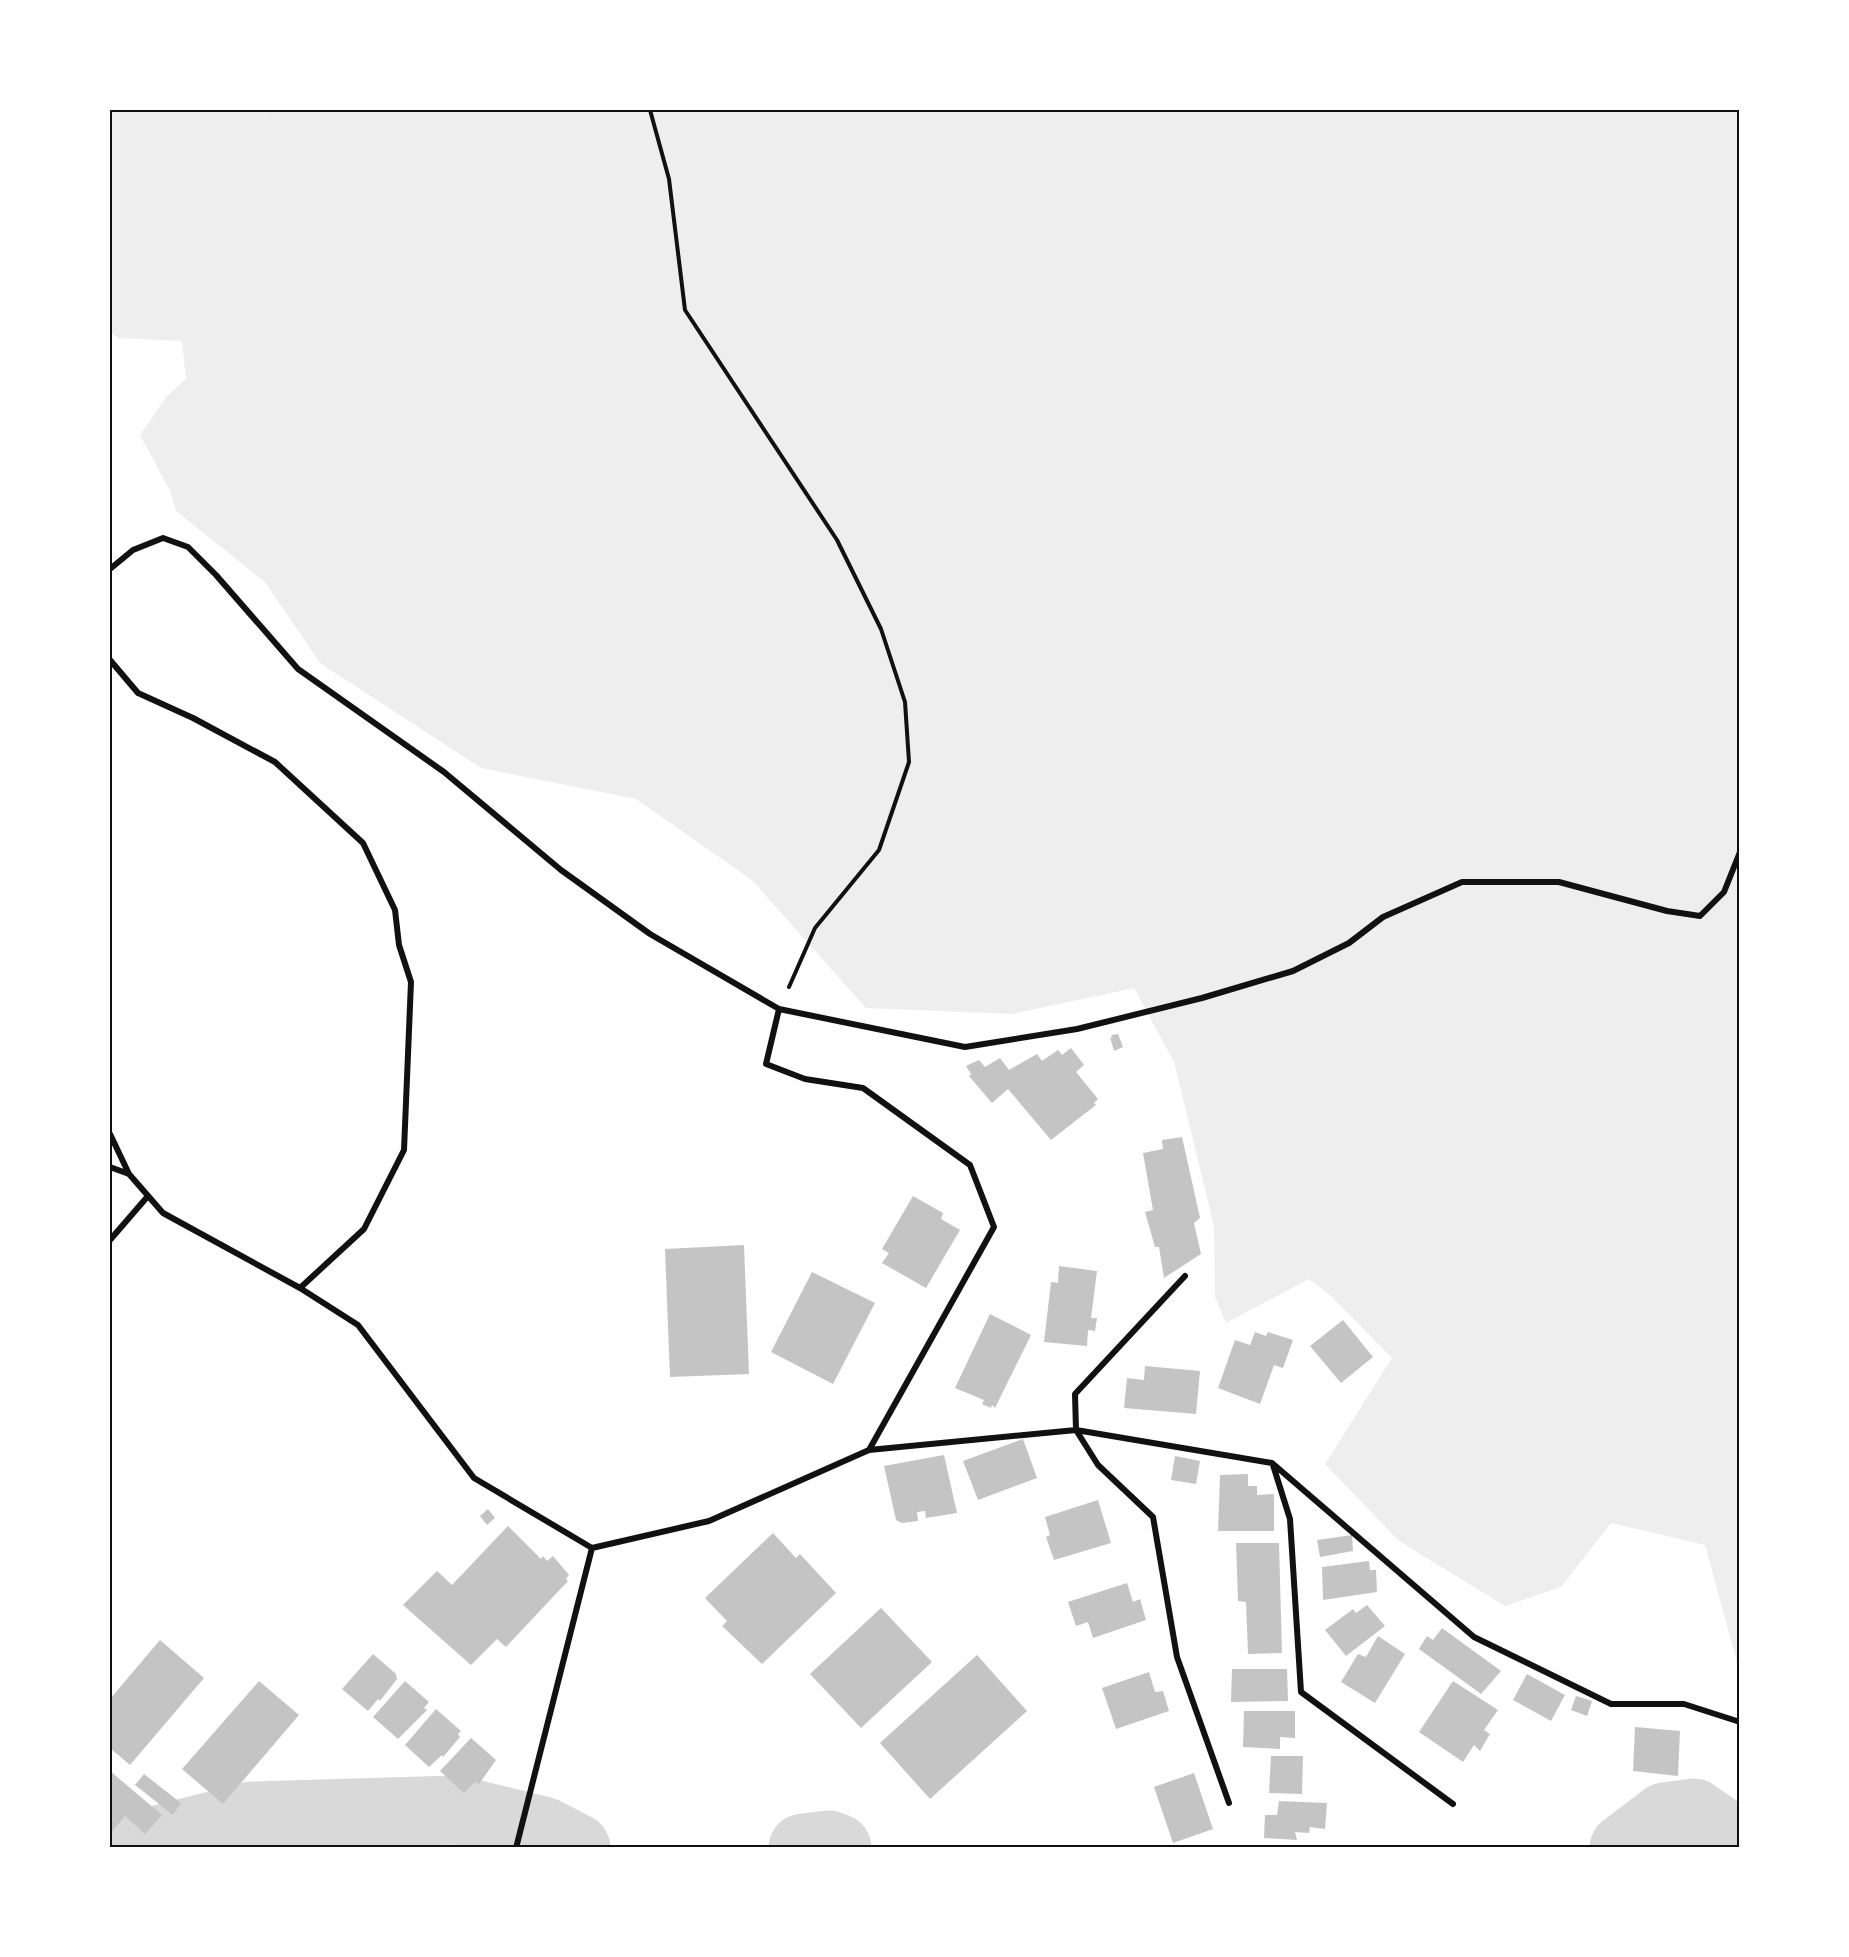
<svg xmlns="http://www.w3.org/2000/svg" width="1849" height="1957" font-family="Signika,sans-serif">
<rect width="100%" height="100%" fill="#fff"/>
<path fill="#eee" d="M110 110H262L264 113 270 110H1739V1670L1705 1545 1611 1523 1561 1587 1505 1606 1399 1541 1325 1464 1392 1358 1331 1296 1309 1279 1226 1323 1215 1297 1214 1226 1174 1062 1134 988 1013 1014 866 1008 752 880 636 799 481 768 320 663 265 582 176 511 170 491 140 435 167 396 186 379 182 341 118 338 110 332Z"/>
<g fill="none" stroke-linecap="round" stroke-linejoin="round">
<path stroke="#d9d9d9" stroke-width="69" d="M127 1848 252 1816 456 1810 543 1831 576 1848
M803 1848 829 1845 837 1848
M1624 1848 1665 1817 1694 1813 1740 1845"/>
</g>
<path fill="#c4c4c4" d="M1118 1034 1123 1047 1114 1051 1110 1037 1113 1038 1111 1035Z
M1071 1048 1084 1065 1076 1072 1098 1099 1094 1103 1096 1105 1051 1140 1008 1089 992 1103 969 1076 971 1074 966 1066 979 1060 985 1067 1000 1058 1009 1070 1037 1054 1042 1061 1058 1050 1062 1055Z
M1182 1137 1200 1218 1194 1223 1201 1254 1164 1278 1159 1247H1155L1145 1212 1153 1210 1143 1153 1163 1149 1162 1140Z
M913 1196 943 1213 941 1219 960 1230 926 1288 882 1263 889 1253 882 1249Z
M744 1245 749 1374 670 1377 665 1249Z
M1059 1266 1097 1271 1091 1318H1097L1095 1331 1088 1330 1087 1346 1044 1342 1051 1282 1058 1283Z
M812 1272 875 1303 833 1384 771 1352Z
M990 1314 1031 1335 995 1408 992 1405 991 1408 982 1404 984 1400 955 1388Z
M1343 1320 1373 1357 1341 1383 1310 1346Z
M1255 1332 1266 1336 1268 1332 1293 1340 1283 1368 1274 1365 1260 1404 1218 1388 1235 1340 1250 1345Z
M1145 1366 1200 1371 1196 1414 1124 1408 1127 1378 1144 1380Z
M1023 1439 1037 1478 978 1500 963 1461Z
M944 1455 957 1513 926 1518 925 1511 917 1512 918 1521 902 1523 896 1520 884 1466Z
M1175 1456 1200 1461 1196 1484 1171 1480Z
M1248 1474V1486H1257V1495L1274 1494V1531H1218L1220 1475Z
M1098 1500 1111 1543 1054 1560 1046 1537 1050 1535 1045 1517Z
M488 1509 495 1518 487 1525 480 1516Z
M508 1526 541 1559 543 1556 547 1561 553 1556 569 1575 566 1579 568 1581 506 1647 497 1639 471 1665 403 1605 437 1571 452 1585Z
M773 1533 796 1558 800 1554 836 1593 762 1664 722 1626 727 1621 705 1598Z
M1352 1535 1353 1551 1320 1557 1317 1540Z
M1236 1543H1279L1282 1653 1248 1654 1246 1602 1238 1601Z
M1369 1561 1370 1570H1376L1377 1592 1323 1600 1322 1567Z
M1127 1583 1133 1602 1140 1599 1146 1620 1093 1638 1088 1622 1076 1626 1068 1602Z
M1367 1605 1385 1626 1346 1656 1325 1630 1353 1609 1356 1613Z
M881 1608 932 1662 861 1728 810 1674Z
M1442 1628 1501 1671 1481 1694 1419 1649 1427 1636 1433 1640Z
M1378 1636 1405 1654 1375 1703 1341 1682 1358 1654 1366 1657Z
M160 1640 204 1678 130 1765 110 1748V1699Z
M373 1654 396 1674 397 1679 380 1701 378 1699 368 1711 342 1689Z
M977 1655 1027 1711 930 1799 880 1743Z
M1232 1669H1287L1288 1701 1231 1702Z
M1149 1672 1155 1692 1163 1691 1169 1711 1116 1729 1102 1688Z
M1527 1674 1565 1695 1551 1721 1513 1700Z
M259 1681 299 1715 223 1804 182 1769Z
M405 1681 429 1702 424 1708 427 1710 398 1739 373 1717Z
M1453 1681 1498 1710 1484 1730 1490 1734 1480 1751 1474 1745 1463 1762 1419 1732Z
M1576 1696 1592 1701 1587 1716 1571 1710Z
M436 1709 461 1731 458 1734 460 1737 443 1757 442 1755 429 1767 405 1745Z
M1244 1711H1295V1738L1280 1737V1749L1243 1747Z
M1635 1727 1680 1731 1678 1776 1633 1771Z
M471 1738 496 1760 479 1784 475 1782 464 1793 440 1771Z
M1271 1756H1303L1302 1794 1269 1793Z
M110 1771 162 1815 145 1834 125 1816 110 1834Z
M1194 1773 1213 1829 1173 1843 1154 1787Z
M144 1774 181 1803 173 1815 135 1785Z
M1279 1801 1327 1803 1325 1829 1310 1827 1309 1833 1295 1832 1297 1840 1264 1838 1265 1815H1277Z"/>
<g fill="none" stroke-linecap="round" stroke-linejoin="round">
<path stroke="#111" stroke-width="4" d="M650 110 669 179 685 310 837 540 881 629 905 702 909 762 879 850 815 928 789 987"/>
<path stroke="#111" stroke-width="6" d="M110 569 133 550 163 538 188 547 216 575 298 669 444 772 561 870 650 934 779 1009 965 1047 1077 1029 1202 998 1293 971 1349 943 1383 917 1462 882H1559L1667 911 1700 916 1724 892 1740 852
M110 660 138 693 193 718 275 762 363 843 395 910 399 945 411 982 404 1150 364 1229 300 1288
M779 1009 766 1064 805 1079 863 1088 970 1165 994 1227 869 1450
M110 1134 129 1174 163 1213 300 1288 358 1325 474 1478 592 1548 709 1521 869 1450 1076 1430 1272 1463 1474 1637 1611 1704H1684L1740 1722
M110 1167 129 1174
M110 1240 148 1196
M1185 1276 1075 1394 1076 1430 1098 1465 1153 1517 1177 1657 1229 1803
M1273 1465 1290 1519 1301 1692 1453 1804
M516 1848 592 1548"/>
</g>
<rect width="1849" height="1957" fill="none" stroke="#ffffff" stroke-width="222"/>
<rect x="111" y="111" width="1627" height="1735" fill="none" stroke="#111" stroke-width="2"/>
</svg>
